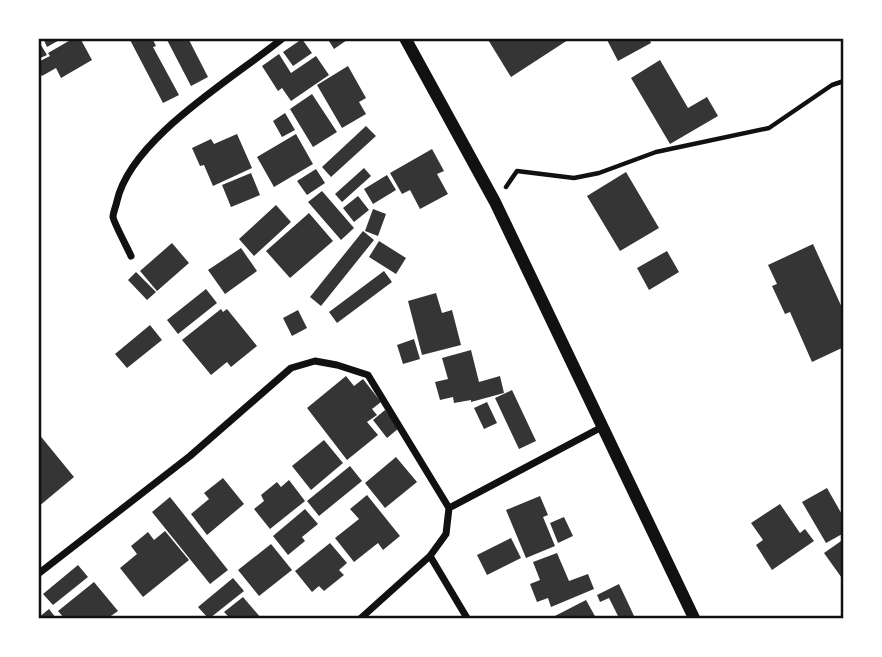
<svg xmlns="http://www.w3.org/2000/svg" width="882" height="657" font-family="Overpass,sans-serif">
<rect width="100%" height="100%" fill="#fff"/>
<path fill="#353535" d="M43 38H63L47 47Z
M74 38H80L92 60 61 78 56 68 42 76 38 70V62L50 56 48 53Z
M129 38H152L156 46 153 47 179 95 163 103Z
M166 38H188L208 77 191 86Z
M327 38H350L334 49Z
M487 38H571L511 77Z
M606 38H649L651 43 618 61Z
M302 39 312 53 293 66 283 52Z
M38 40 47 55 38 59Z
M279 54 291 73 316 56 329 75 291 101 282 88 278 91 262 66Z
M660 60 688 108 707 97 718 116 670 144 631 78Z
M348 66 366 98 359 102 366 114 342 128 317 85Z
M312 94 337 132 313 147 290 109Z
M285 113 295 130 282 137 273 121Z
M366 126 376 136 331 177 322 167Z
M237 134 252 168 213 186 204 165 200 166 192 148 211 139 214 144Z
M296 134 313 164 274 187 257 157Z
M432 149 444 171 437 174 448 194 420 209 410 190 402 194 390 173Z
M364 168 371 176 342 202 335 194Z
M316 169 325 183 307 195 297 181Z
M626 172 659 228 620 251 587 196Z
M251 173 260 195 231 207 222 185Z
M387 175 396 190 373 204 364 189Z
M322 191 354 228 341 240 308 202Z
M358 196 369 210 354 222 343 208Z
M276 205 291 222 254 256 239 239Z
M373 209 386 214 378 236 365 231Z
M309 213 333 241 290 278 266 251Z
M363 231 374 240 321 306 310 297Z
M379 241 406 258 396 274 369 257Z
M172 243 189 263 157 291 140 271Z
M813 244 844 312V347L812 362 790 312 785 314 772 286 777 284 768 265Z
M241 248 257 271 225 294 208 270Z
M667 251 679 272 649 290 637 268Z
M384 271 392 282 337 323 329 312Z
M136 272 156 292 147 300 128 280Z
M206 289 217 303 178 334 167 320Z
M436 293 442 313 452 310 461 345 422 355 408 301Z
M221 309 223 312 227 309 257 346 231 367 227 362 211 375 182 340Z
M298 310 307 328 292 336 283 318Z
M150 325 162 340 127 368 115 354Z
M414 339 420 359 403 364 397 345Z
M471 350 479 382 500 376 504 393 471 402V400L454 403 453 397 440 400 435 382 448 379 442 358Z
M346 376 354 386 363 379 381 402 372 409 377 415 367 422 378 435 347 460 307 408Z
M512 390 536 441 519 449 495 398Z
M487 402 497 423 484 429 474 408Z
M385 410 399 428 387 438 373 420Z
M38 433 74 477 38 507Z
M324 440 343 463 311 490 292 466Z
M396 457 417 482 385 508 365 483Z
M350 466 362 481 319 516 307 501Z
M223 478 244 504 207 535 191 514 209 499 204 493Z
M289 480 305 501 270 529 254 509 264 501 261 495 277 482 281 487Z
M827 488 844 518V533L826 543 802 502Z
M367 495 400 536 383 550 378 543 354 562 335 538 359 519 350 509Z
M540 496 548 515 543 517 555 546 526 558 506 510Z
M170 497 228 570 210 584 152 512Z
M780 504 800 533 805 529 814 541 772 570 756 545 763 540 751 523Z
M305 509 318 524 302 537 305 541 288 555 273 536Z
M564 517 573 536 558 543 550 523Z
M165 531 189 560 143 597 120 568 137 554 131 546 148 532 154 540Z
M511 538 521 558 487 575 477 555Z
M844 539V581L824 553Z
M330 543 347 563 339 570 344 575 324 591 319 586 312 592 295 571Z
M271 544 292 570 259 596 238 570Z
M557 553 569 581 588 574 594 589 551 607 548 598 537 602 530 584 540 580 533 562Z
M78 565 88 577 53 605 43 594Z
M233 578 244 591 210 618H208L198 607Z
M94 582 118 611 108 618H64L58 611Z
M619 584 635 618H619L609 598 600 602 597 595Z
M243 597 261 618H230L224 612Z
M586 600 596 618H551Z
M49 609 56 618H38Z"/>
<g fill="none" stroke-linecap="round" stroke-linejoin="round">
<path stroke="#111" stroke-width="4.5" d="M506 187 517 171 574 178 599 173 656 152 769 128 832 85 844 81"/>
<path stroke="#111" stroke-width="7" d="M131 256C128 249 114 223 113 217 113 213 116 206 117 201 131 138 234 78 283 38
M449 508 602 427
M430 556 467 618
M38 574 190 456 291 368 315 361 337 365 368 375 449 508
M361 618 430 556 446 534 449 508"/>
<path stroke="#111" stroke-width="12" d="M405 38 495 202 694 618"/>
</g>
<rect width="882" height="657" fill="none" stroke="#ffffff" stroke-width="80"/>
<rect x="40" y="40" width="802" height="577" fill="none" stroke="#111" stroke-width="2.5"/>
</svg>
